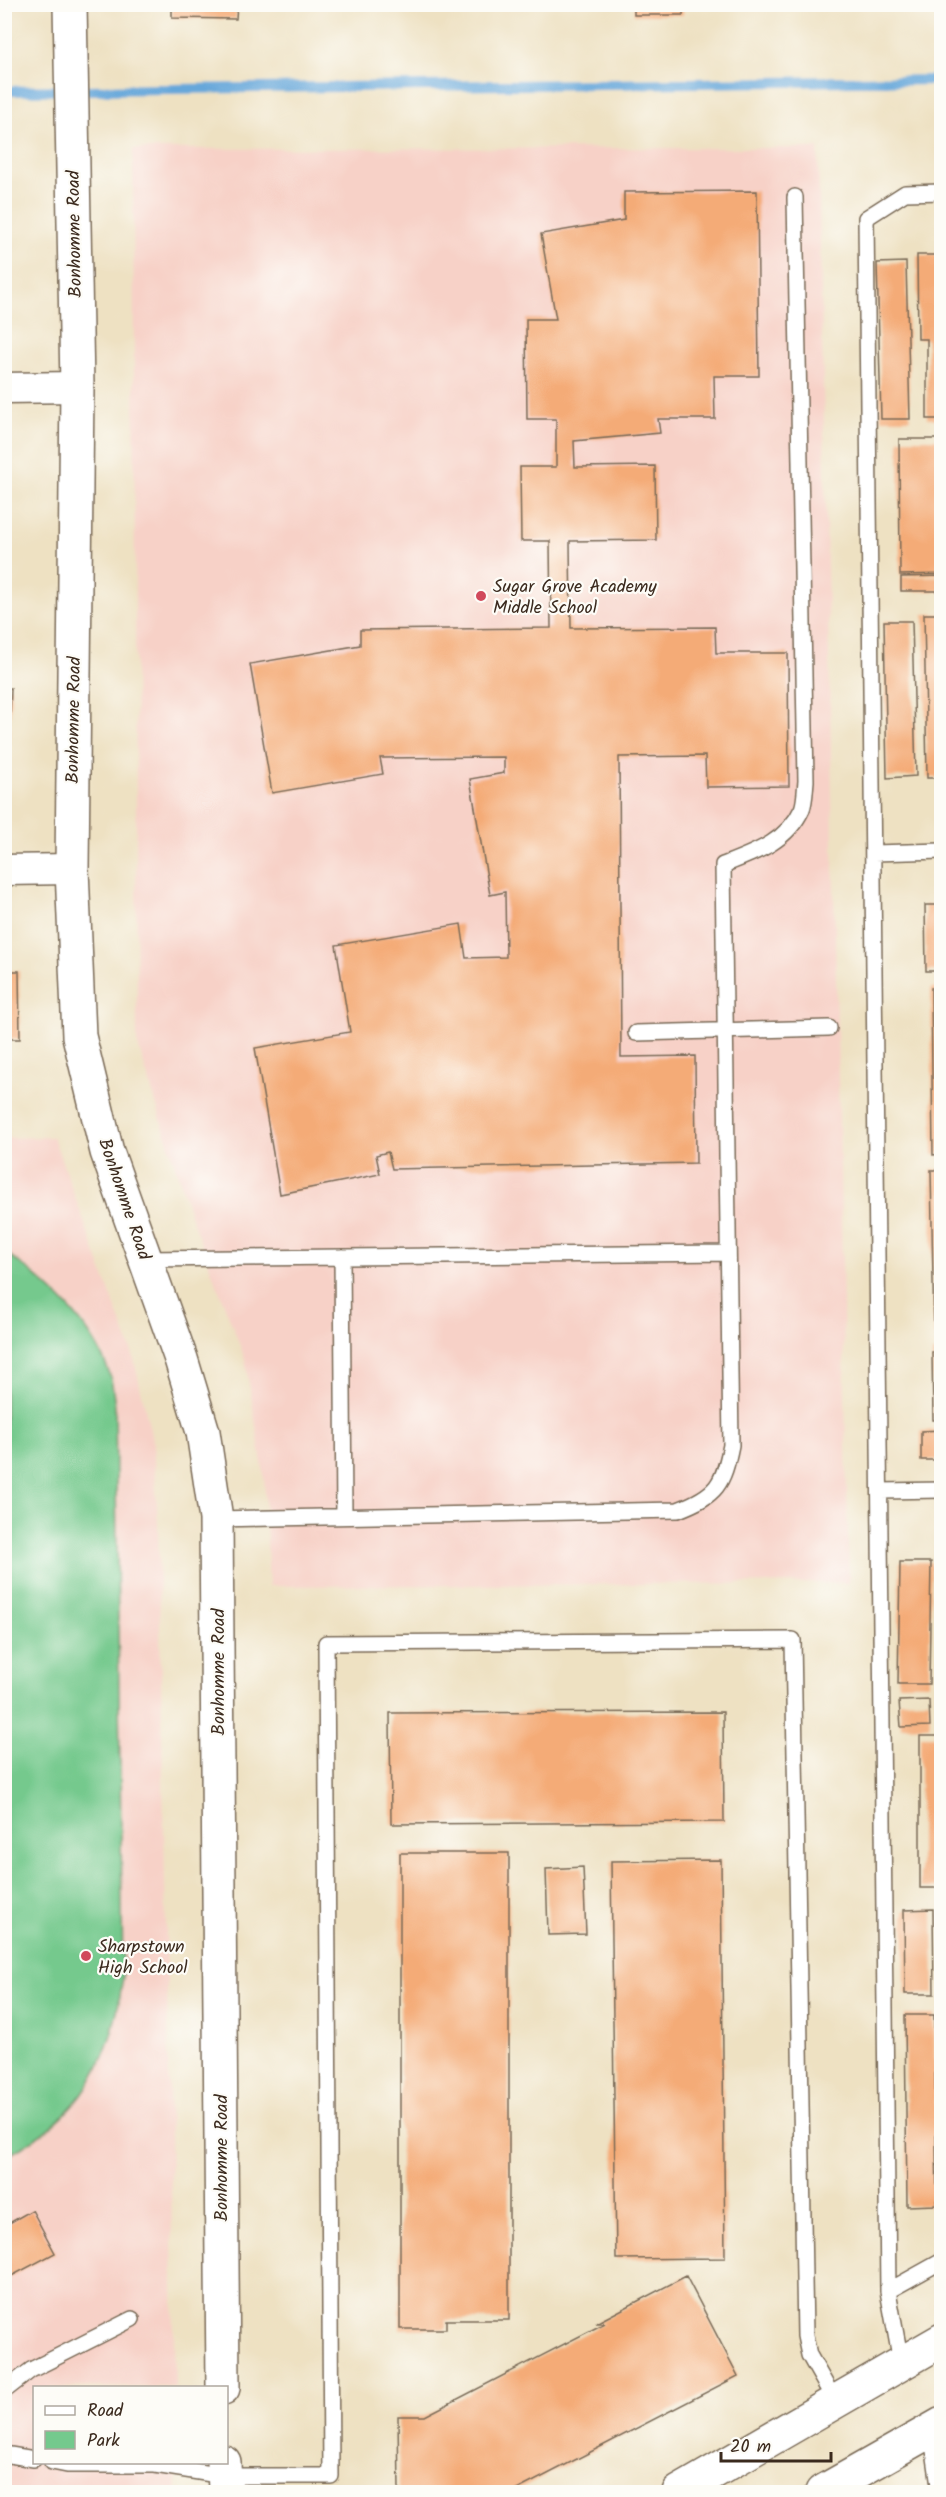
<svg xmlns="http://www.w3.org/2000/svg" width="946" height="2497" font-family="Kalam,sans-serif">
<rect width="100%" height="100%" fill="#fdfcf7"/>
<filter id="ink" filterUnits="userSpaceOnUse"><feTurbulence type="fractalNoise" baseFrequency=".0167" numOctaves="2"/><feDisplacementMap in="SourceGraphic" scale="12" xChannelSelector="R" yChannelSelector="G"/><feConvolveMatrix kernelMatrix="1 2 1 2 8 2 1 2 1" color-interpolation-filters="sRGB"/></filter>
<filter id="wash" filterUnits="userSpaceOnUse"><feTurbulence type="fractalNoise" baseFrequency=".008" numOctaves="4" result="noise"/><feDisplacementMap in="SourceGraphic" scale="24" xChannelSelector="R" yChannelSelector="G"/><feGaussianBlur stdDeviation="1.35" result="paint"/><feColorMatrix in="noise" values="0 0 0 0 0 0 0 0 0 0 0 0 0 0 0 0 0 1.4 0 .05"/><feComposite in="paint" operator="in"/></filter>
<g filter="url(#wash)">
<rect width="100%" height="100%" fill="#eee1c2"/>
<path fill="#f7d1c7" d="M818 148 849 1583 269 1586 264 1475 245 1359 191 1217 137 1042 133 149Z
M53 1137 133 1355 153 1443 158 1524 175 2387 34 2388V2462L176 2463 177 2492H5L4 1138Z"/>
<path fill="#74c98d" stroke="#587a56" stroke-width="1.5" d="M5 1252C48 1283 96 1326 111 1379 113 1388 114 1398 115 1407L123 1977C112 2062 83 2116 5 2157Z"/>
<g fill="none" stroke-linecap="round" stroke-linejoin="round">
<path stroke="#66a7da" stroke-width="10" d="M4 91 942 80"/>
</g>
<g id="blocks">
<path fill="#f4ab77" d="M172 4H237L236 19 172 18Z
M634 4H683V15H634Z
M757 191 759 376H714L715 419H658L660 433 574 441 575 467 655 466 656 540 570 541 571 628 715 627 716 653H788L789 786 706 787 705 756 619 757 621 1057 695 1056 696 1163 392 1169 388 1152 376 1155 380 1174 280 1194 255 1048 350 1032 336 945 461 924 466 958 506 957 505 892 490 895 470 779 504 773V757L380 758 383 774 272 793 250 664 360 645V630L551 628 550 541H521L520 467H556V419H527L526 319H556L541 234 624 220V192Z
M917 255H942V419H927V339H918Z
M906 262 910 419H881L877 263Z
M899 439H942V574L900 575Z
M942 576V591H901V577Z
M924 614H942V778H927Z
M884 621H912L916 776 887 778Z
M4 688H11L8 769 4 768Z
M925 905H942V971H926Z
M4 971H19L20 1039H4Z
M931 988H942V1154L933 1155Z
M931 1170H942V1336H934Z
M932 1352H942V1420H933Z
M942 1430V1460H921V1431Z
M938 1545H942V1626H940Z
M900 1562H931L929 1684H898Z
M929 1700 930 1726 901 1727 899 1701Z
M723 1712 724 1822 391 1824 390 1713Z
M920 1736H942V1888H920Z
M400 1853H509V2320H446V2329H400Z
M721 1860 725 2258 616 2259 611 1861Z
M583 1867 586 1934 548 1935 546 1869Z
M933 1909 934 1994H905L904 1910Z
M905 2015H934L937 2205 907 2206Z
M32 2210 55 2253 4 2280V2226Z
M686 2276 738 2376 513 2492H399L398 2416H425L605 2323H596Z"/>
</g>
</g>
<g filter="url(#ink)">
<use href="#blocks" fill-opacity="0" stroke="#7a6a57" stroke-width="1.5"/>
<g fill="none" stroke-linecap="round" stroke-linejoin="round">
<defs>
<path id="lane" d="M874 853 942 851
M636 1033 829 1028
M342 1257 344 1516
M145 1259 728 1253
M881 1491 942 1490
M216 1519 678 1510C717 1495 723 1485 731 1445L723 865C754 853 787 842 802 809 805 802 805 790 806 781L795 197
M888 2291 866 218 905 193 942 192
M901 2362 888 2291 942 2261
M4 2391 31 2370 132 2319
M931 2430 940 2492
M4 2454 34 2459
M52 2462 67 2465H155L224 2476H331L326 1643 793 1640 805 2336 809 2355 835 2401"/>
<path id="street" d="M4 388 77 387
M4 870 72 869"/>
<path id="secondary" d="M70 4 77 387 72 869 79 1036 107 1152 181 1359 203 1432 216 1519 223 2388
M224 2462 225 2492
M679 2492 942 2340
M822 2492 942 2424"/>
</defs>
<use href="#lane" stroke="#7a6a57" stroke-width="18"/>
<use href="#street" stroke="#7a6a57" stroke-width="33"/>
<use href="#secondary" stroke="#7a6a57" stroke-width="36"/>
<use href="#lane" stroke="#fff" stroke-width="15"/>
<use href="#street" stroke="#fff" stroke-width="30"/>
<use href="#secondary" stroke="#fff" stroke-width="33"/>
</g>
</g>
<g fill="#d1495b" stroke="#fdfcf7" stroke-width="2">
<circle cx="481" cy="596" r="6"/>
<circle cx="86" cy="1956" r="6"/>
</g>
<g text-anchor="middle" stroke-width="4.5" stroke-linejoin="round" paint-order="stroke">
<g font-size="18" fill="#3b2a1e" stroke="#fdfcf7">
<text transform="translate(74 234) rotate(-91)" y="6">Bonhomme Road</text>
<text transform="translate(73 720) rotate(-89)" y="6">Bonhomme Road</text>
<text transform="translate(125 1199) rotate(71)" y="6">Bonhomme Road</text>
<text transform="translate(218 1672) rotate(-90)" y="6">Bonhomme Road</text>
<text transform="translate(221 2158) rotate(-90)" y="6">Bonhomme Road</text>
</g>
<g font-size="18" fill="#3b2a1e" stroke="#fdfcf7" text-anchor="start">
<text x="493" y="592">Sugar Grove Academy<tspan x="493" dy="21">Middle School</tspan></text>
<text x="98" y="1952">Sharpstown<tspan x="98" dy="21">High School</tspan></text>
</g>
</g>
<rect width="946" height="2497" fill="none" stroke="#fdfcf7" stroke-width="24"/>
<rect x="33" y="2386" width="195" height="78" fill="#fdfcf7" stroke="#afa8a0" stroke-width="1.5"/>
<rect x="45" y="2406" width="30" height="9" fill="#ffffff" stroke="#afa8a0" stroke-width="1.5"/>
<text x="87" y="2416" font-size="18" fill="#3b2a1e">Road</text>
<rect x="45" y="2431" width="30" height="18" fill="#74c98d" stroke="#afa8a0" stroke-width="1.5"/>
<text x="87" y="2446" font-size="18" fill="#3b2a1e">Park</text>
<path d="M721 2452v9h110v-9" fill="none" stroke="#3b2a1e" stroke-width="3"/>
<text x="730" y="2452" font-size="18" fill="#3b2a1e" stroke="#fdfcf7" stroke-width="4.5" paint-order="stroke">20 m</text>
</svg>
